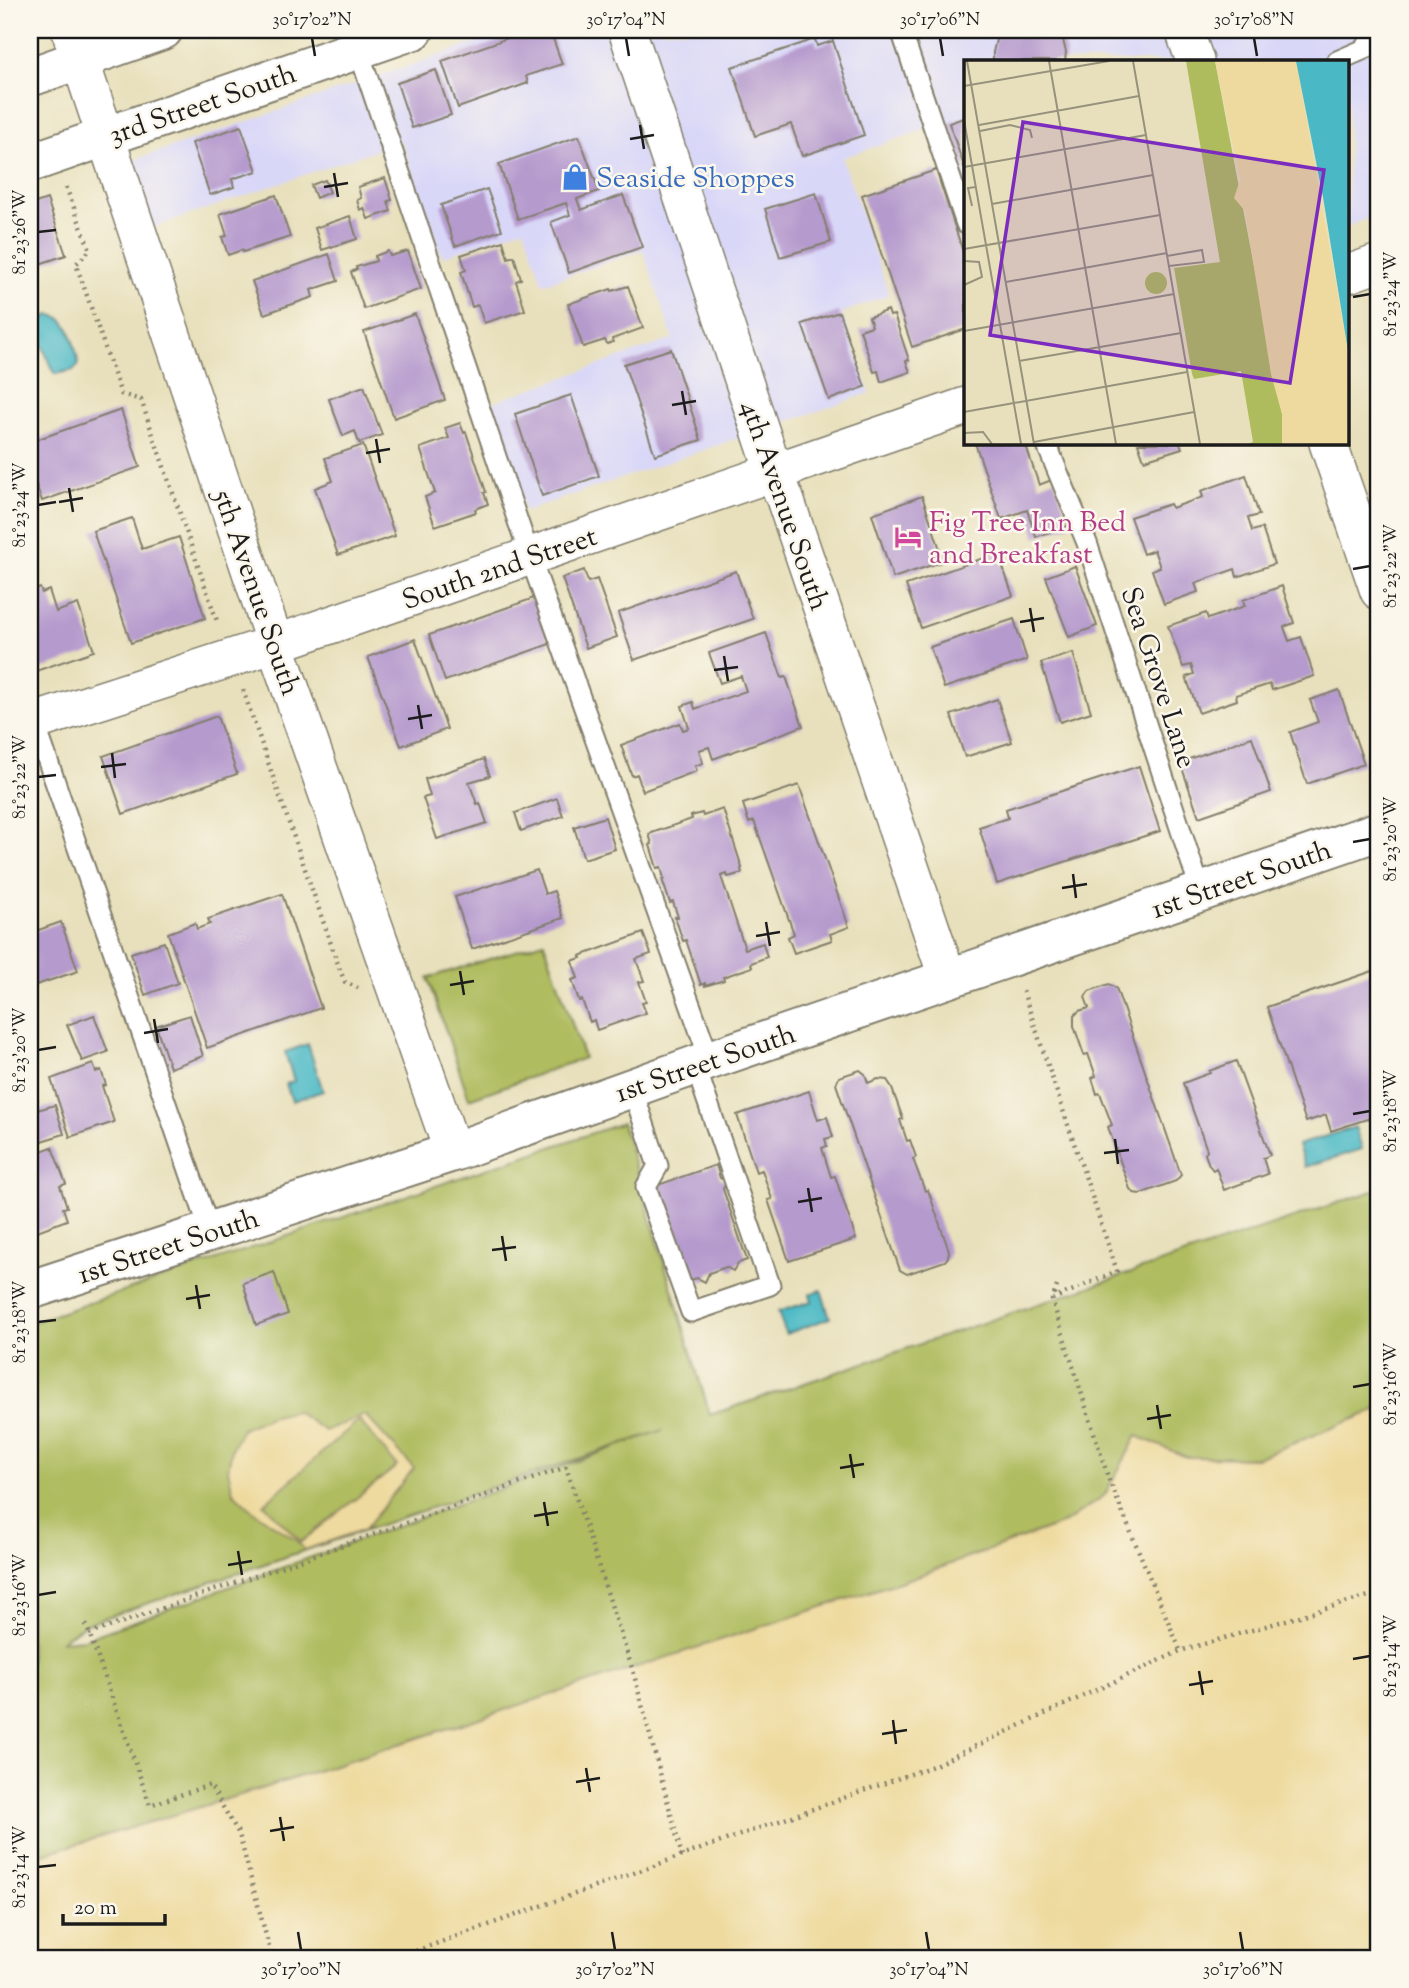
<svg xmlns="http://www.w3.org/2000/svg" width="1409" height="1988" font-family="'Sorts Mill Goudy',serif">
<rect width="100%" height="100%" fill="#fbf7ec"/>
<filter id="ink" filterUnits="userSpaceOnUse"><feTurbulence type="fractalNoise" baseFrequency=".0143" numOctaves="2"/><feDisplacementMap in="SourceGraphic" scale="14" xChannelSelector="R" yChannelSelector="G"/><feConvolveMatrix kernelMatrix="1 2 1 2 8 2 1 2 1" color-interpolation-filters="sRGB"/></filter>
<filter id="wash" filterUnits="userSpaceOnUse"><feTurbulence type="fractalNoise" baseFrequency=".00686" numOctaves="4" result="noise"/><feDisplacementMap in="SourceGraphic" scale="28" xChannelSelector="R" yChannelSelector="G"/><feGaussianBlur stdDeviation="1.57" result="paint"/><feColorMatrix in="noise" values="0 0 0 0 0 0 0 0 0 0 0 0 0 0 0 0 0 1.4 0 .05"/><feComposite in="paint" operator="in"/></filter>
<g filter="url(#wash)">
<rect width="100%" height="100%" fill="#e8e0bc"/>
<path fill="#d9d7f8" d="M513 30H1379V214L1348 226V61H966V241L929 128 842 158 889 295 842 313 870 393 525 511 491 403 673 339 643 250 543 284 524 228 442 257 401 141 140 232 120 165Z"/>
<path fill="#afbc5e" stroke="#666c3d" stroke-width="2" fill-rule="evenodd" d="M544 942 584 1058 469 1099 428 978Z
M622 1123 710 1415 1379 1189V1409L1257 1458 1186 1457 1137 1436 1105 1495 1067 1522 912 1578 267 1787 30 1859V1323ZM663 1430 85 1639 60 1641 86 1624Z"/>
<path fill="#eeda9e" stroke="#857b5d" stroke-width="2" fill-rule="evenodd" d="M1379 1409V1957L30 1958V1859L40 1855 267 1787 912 1578 1067 1522 1105 1495 1137 1436 1186 1457 1257 1458Z
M295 1411 325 1431 365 1415 414 1468 365 1529 305 1550 296 1540 252 1510 233 1492 228 1470 232 1448 242 1429 270 1417ZM359 1420 397 1466 301 1542 264 1504Z"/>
<path fill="#4bb9c5" stroke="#346a70" stroke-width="2" d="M49 315C71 315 73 344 78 360V366L73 370 55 374C48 357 27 325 49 315Z
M308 1044 323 1091 292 1101 286 1084 294 1081 285 1052Z
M1355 1127 1362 1149 1305 1167 1298 1145Z
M821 1290 830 1318 786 1334 778 1312 812 1301 810 1294Z"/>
<g id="blocks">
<path fill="#b59acd" d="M531 30H550L562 64 526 76 528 83 458 108 442 61Z
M1004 30H1055L1063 40 1066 52 1065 61H993V52L996 40Z
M815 39 817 46 833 41 864 135 802 156 791 124 755 136 732 67Z
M436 70 451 115 412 128 397 83Z
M966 117V172L949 123Z
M241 126 257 171 232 179 234 187 210 195 192 143Z
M579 136 599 191 577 199 581 210 623 195 642 247 569 273 551 222 570 215 566 203 518 219 499 164Z
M936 170 966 261V329L912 347 862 195Z
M385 178 392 200 388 201 391 211 368 219 364 208 360 210 357 200 361 198 358 187Z
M325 180 330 192 316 198 311 185Z
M487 189 502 230 455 246 441 205Z
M816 193 831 242 780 257 765 209Z
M276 195 290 237 243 252 242 250 228 255 222 237 227 236 220 214Z
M47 199 66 255 30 267V205Z
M350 216 357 239 322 250 315 228Z
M503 241 508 258 514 256 521 279 516 281 525 310 484 323 478 305 472 307 461 272 466 270 461 255Z
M388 251 390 256 408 251 421 289 364 309 351 272 357 269 356 267 376 261 375 256Z
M329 254 338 281 311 290 313 297 264 314 252 281Z
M628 286 643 328 612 339 613 342 607 344 605 340 583 347 568 304 611 289 612 291Z
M888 310 890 316 894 315 909 360 906 361 910 372 881 382 878 371 874 372 860 330 872 326 869 317Z
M839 312 865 387 829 400 802 324Z
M415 314 445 400 394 418 364 332Z
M671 349 701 440 655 455 624 364Z
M364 386 382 435 359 443 355 431 343 436 329 399Z
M571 395 599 476 542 496 515 414Z
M121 410 140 467 42 501 30 468V442Z
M460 423 464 433 466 432 486 492 484 493 488 504 475 509 476 512 435 526 425 497 435 493 420 448 449 438 445 428Z
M975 443H1025L1039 485 1054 479 1070 525 1036 537 1027 510 1001 519Z
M1138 443H1180L1182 448 1144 460Z
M363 445 395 536 338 555 315 488 333 481 325 458Z
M1246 475 1259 515 1248 518 1252 531 1262 528 1274 564 1237 577 1235 569 1195 583 1198 592 1164 604 1152 570 1160 567 1154 550 1143 554 1130 517 1170 504 1172 508 1203 497 1201 491Z
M922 496 944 561 893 578 872 514Z
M132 518 142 549 179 537 205 618 131 643 93 531Z
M998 553 1013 596 921 628 906 585Z
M1075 566 1097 626 1069 637 1046 577Z
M584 570 588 582 597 579 617 637 586 648 562 578Z
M736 571 753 619 634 660 618 613Z
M1282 586 1294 623 1284 627 1289 641 1301 637 1314 676 1272 690 1270 684 1236 695 1237 700 1199 713 1186 677 1194 674 1191 665 1183 667 1168 626 1206 613 1208 619 1245 606 1243 600Z
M40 588 42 593 49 590 56 612 78 604 94 651 36 671 30 654V608L32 607 30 592Z
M534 598 550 644 445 681 429 635Z
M1014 619 1027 660 944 688 930 647Z
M766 633 782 678 786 677 803 726 713 759 709 747 699 750 703 763 695 766 697 771 643 791 637 774 632 776 621 745 680 723 683 730 689 728 682 706 693 702 695 709 746 691 741 676 720 683 709 653Z
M415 639 447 729 401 746 368 657Z
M1073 653 1091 712 1060 722 1041 663Z
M1339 690 1364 764 1307 784 1290 732 1318 722 1310 700Z
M997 699 1012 742 965 757 951 715Z
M217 716 237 774 123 814 103 756Z
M1252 737 1271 792 1199 817 1180 762Z
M484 759 490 776 469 782 477 804 480 803 487 823 437 839 423 798 430 796 425 779Z
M1139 766 1160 831 997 884 979 827 1008 818 1006 809Z
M799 785 849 927 830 934 832 940 794 953 788 937 794 934 754 821 749 823 743 804Z
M557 798 563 816 521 831 515 813Z
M723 809 742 868 741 869 742 873 728 877 727 874 721 876 745 949 763 943 767 957 751 963 752 967 723 977 724 980 705 986V983L701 985 686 940 683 941 675 917H678L673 902 670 903 662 879H664L661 867 657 868 650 845 652 844 649 834 692 819 691 816 702 813 703 816Z
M605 817 615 849 584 859 574 827Z
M537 870 545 894 554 891 563 918 472 949 455 897Z
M282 894 321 1008 207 1048 168 933 195 923 197 929 210 924 208 919Z
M61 922 78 971 30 987V933Z
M643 933 651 954 636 959 644 981 639 982 646 1002 642 1003 646 1013 597 1030 594 1020 590 1022 582 1000 579 1001 572 980 578 978 572 961 581 958 580 956Z
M164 942 178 983 145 995 131 953Z
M1379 969V1115L1331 1131 1326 1115 1306 1122 1267 1007Z
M1109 984 1116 988 1181 1175 1176 1181 1140 1194 1134 1193 1130 1189 1108 1127 1112 1125 1100 1093 1097 1094 1092 1078 1096 1076 1088 1054 1084 1055 1074 1026V1016L1079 1011 1089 1008 1085 997 1089 991Z
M94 1015 108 1052 82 1061 67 1025Z
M190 1015 203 1056 170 1068 156 1026Z
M1236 1061 1270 1155 1263 1158 1268 1174 1224 1190 1216 1168 1213 1170 1209 1165 1205 1154 1207 1150 1183 1083 1210 1073 1209 1071Z
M93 1064 96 1072 101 1070 106 1085 102 1086 114 1122 70 1137 51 1079Z
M860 1070 865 1074 868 1083 878 1079 887 1080 891 1086 903 1119 900 1120 907 1141 910 1140 916 1157 913 1159 925 1191 928 1190 949 1251 948 1257 945 1261 907 1274 900 1270 836 1084 839 1077Z
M30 1079 38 1100 30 1103Z
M809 1091 818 1120 827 1117 833 1137 825 1139 827 1146 822 1148 831 1177 835 1176 856 1239 789 1261 768 1200 772 1199 762 1170 756 1172 737 1115Z
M55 1105 64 1134 35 1143 30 1127V1112Z
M52 1147 66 1184 60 1186 67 1207 63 1208 67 1220 32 1233 30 1226V1155Z
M716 1165 720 1178 727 1181 723 1189 747 1260 738 1263 733 1271 726 1267 709 1273 705 1282 697 1278 687 1281 655 1186Z
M274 1272 288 1314 256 1325 243 1283Z"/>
</g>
</g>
<g filter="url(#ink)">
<use href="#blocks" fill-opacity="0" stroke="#827e6c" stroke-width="2"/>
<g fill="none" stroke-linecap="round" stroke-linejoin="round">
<defs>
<path id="service" d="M901 30 966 224
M358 49 530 557 710 1060
M1337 61 1367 48 1372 30
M1046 443 1087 543 1201 892
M32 715 210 1231
M632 1088 658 1166 646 1187 691 1312 770 1285 695 1065"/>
<path id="minor" d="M70 30 275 644 453 1152
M627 30 774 472 785 499 948 979
M1184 30 1195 61
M1348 274 1379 263
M1328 443 1379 591
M30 723 275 644 966 406"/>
<path id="tertiary" d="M30 1290 453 1152 710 1060 1379 831"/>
<path id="primary" d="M30 77 163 30
M30 163 414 30"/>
</defs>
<use href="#service" stroke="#827e6c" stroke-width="23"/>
<use href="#minor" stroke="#827e6c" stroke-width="40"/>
<use href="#tertiary" stroke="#827e6c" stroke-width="42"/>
<use href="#primary" stroke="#827e6c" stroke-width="42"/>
<path stroke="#827e6c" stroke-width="4.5" stroke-dasharray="2 5" stroke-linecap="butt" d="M66 187 90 250 76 264 121 394 141 400 217 621
M243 690 340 970 345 982 358 988
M1023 991 1117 1271 1053 1299
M1057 1286 1052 1300 1109 1480 1180 1650
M86 1624 150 1805 210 1785 239 1834 272 1958
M89 1634 566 1467 633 1671 682 1856
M396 1958 933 1766 1180 1651 1379 1593"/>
<use href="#service" stroke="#fff" stroke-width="19"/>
<use href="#minor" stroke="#fff" stroke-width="37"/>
<use href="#tertiary" stroke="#fff" stroke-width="38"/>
<use href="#primary" stroke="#fff" stroke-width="38"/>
</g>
</g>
<path fill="none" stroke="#1c1c1c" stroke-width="2.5" d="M312 38 315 56M626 38 629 56M940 38 943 56M1254 38 1257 56M640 125 644 149M630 139 654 135M334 173 338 197M324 187 348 183M38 232 56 230M1353 297 1370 294M682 391 686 415M672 405 696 401M376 439 380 463M366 453 390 449M69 488 73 512M59 502 83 498M38 505 56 502M1353 569 1370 566M1030 608 1034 632M1020 622 1044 618M724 656 728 681M714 670 738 667M418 705 422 729M408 719 432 715M112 753 115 778M101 767 126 764M38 777 56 775M1353 842 1370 839M1073 874 1076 898M1062 888 1087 884M766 922 770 946M756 936 780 932M460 971 464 995M450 985 474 981M154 1019 158 1043M144 1033 168 1029M38 1050 56 1047M1353 1114 1370 1111M1115 1139 1118 1164M1104 1153 1129 1150M808 1188 812 1212M798 1202 822 1198M502 1236 506 1261M492 1250 516 1247M196 1285 200 1309M186 1299 210 1295M38 1322 56 1320M1353 1387 1370 1384M1157 1405 1161 1429M1147 1419 1171 1415M850 1454 854 1478M840 1468 864 1464M544 1502 548 1526M534 1516 558 1512M238 1551 242 1575M228 1565 252 1561M38 1595 56 1592M1353 1659 1370 1656M1199 1671 1203 1695M1189 1685 1213 1681M893 1720 896 1744M882 1734 907 1730M586 1768 590 1792M576 1782 600 1778M280 1817 284 1841M270 1831 294 1827M38 1867 56 1865M298 1932 301 1950M612 1932 615 1950M926 1932 929 1950M1240 1932 1243 1950"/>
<defs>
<symbol id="shop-bare" viewBox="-9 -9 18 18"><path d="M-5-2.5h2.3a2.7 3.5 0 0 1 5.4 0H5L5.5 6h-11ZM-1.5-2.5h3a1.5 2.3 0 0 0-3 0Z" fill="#3f7fe0" stroke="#fbf7ec" stroke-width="2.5" paint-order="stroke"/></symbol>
<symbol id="hotel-bare" viewBox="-9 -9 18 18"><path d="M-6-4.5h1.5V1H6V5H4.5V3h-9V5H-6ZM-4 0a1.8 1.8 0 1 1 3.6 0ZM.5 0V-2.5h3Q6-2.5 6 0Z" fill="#d1479c" stroke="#fbf7ec" stroke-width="2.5" paint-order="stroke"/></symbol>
</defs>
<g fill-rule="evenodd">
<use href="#shop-bare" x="556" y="158" width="38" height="38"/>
<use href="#hotel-bare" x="889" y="518" width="38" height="38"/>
</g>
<g text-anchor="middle" stroke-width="5" stroke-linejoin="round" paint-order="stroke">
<g font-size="28" fill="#1c1c1c" stroke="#fbf7ec">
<text transform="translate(202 103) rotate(-19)" y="10">3rd Street South</text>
<text transform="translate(786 505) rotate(71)" y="10">4th Avenue South</text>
<text transform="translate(499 567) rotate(-19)" y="10">South 2nd Street</text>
<text transform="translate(258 592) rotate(71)" y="10">5th Avenue South</text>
<text transform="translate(1160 677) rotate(72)" y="10">Sea Grove Lane</text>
<text transform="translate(1241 878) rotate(-19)" y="10">1st Street South</text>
<text transform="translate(705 1062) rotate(-19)" y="10">1st Street South</text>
<text transform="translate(168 1245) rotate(-18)" y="10">1st Street South</text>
</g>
<g font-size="28" fill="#366cbe" stroke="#fbf7ec" text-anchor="start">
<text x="596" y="187">Seaside Shoppes</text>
</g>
<g font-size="28" fill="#b23c85" stroke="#fbf7ec" text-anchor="start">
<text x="929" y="531">Fig Tree Inn Bed<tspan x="929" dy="32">and Breakfast</tspan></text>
</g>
</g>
<g transform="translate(964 60)">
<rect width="385" height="385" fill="#e8e0bc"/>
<path d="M222 1H251L318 354V384H284L289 382 277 311 230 319 228 314 210 208 256 202ZM181 223a11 11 0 1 1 22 0a11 11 0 1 1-22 0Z" fill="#afbc5e"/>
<path d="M251 1H332L385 297V384L318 383V354L307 314 281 151 270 138 276 120Z" fill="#eeda9e"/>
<path d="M332 1H385V297L359 137Z" fill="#4bb9c5"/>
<path fill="none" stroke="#96927c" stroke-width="2" d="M3 1 70 384M85 1 152 384M169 1 236 384M0 26 145 1M0 60 57 384M15 65 175 36M16 71 46 65 66 70 68 78M0 107 182 75M28 144 189 115M8 146 4 128 12 127M0 189 196 155M203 196 238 190 240 202 205 206M0 201 15 202 18 217 0 225M42 222 203 193M0 271 210 234M55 301 217 273M0 352 223 312M0 373 19 372 28 384M70 382 230 352"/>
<path fill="#7b2cbf" fill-opacity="0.15" stroke="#7b2cbf" stroke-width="3.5" d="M59 62 360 110 326 323 26 275Z"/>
<rect width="385" height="385" fill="none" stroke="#1c1c1c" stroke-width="3.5"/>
</g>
<rect width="1409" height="1988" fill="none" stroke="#fbf7ec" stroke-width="77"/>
<path d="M63 1914v10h102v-10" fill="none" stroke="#1c1c1c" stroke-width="3.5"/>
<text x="74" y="1914" font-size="21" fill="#1c1c1c" stroke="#fbf7ec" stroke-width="5" paint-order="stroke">20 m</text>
<rect x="38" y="38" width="1332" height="1912" fill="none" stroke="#1c1c1c" stroke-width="2.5"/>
<g font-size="18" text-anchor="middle" fill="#1c1c1c">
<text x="312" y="25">30°17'02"N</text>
<text x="626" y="25">30°17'04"N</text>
<text x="940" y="25">30°17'06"N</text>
<text x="1254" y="25">30°17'08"N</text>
<text transform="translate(19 232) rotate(-90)" y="6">81°23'26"W</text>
<text transform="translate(1390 294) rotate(-90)" y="6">81°23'24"W</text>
<text transform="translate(19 505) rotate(-90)" y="6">81°23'24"W</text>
<text transform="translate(1390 566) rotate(-90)" y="6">81°23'22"W</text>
<text transform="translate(19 777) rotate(-90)" y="6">81°23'22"W</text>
<text transform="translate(1390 839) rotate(-90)" y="6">81°23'20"W</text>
<text transform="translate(19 1050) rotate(-90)" y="6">81°23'20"W</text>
<text transform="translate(1390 1111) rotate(-90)" y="6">81°23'18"W</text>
<text transform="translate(19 1322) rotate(-90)" y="6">81°23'18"W</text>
<text transform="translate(1390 1384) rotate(-90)" y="6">81°23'16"W</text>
<text transform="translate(19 1595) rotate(-90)" y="6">81°23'16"W</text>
<text transform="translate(1390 1656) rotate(-90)" y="6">81°23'14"W</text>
<text transform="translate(19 1867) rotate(-90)" y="6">81°23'14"W</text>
<text x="301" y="1975">30°17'00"N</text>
<text x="615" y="1975">30°17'02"N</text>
<text x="929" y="1975">30°17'04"N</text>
<text x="1243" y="1975">30°17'06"N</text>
</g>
</svg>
